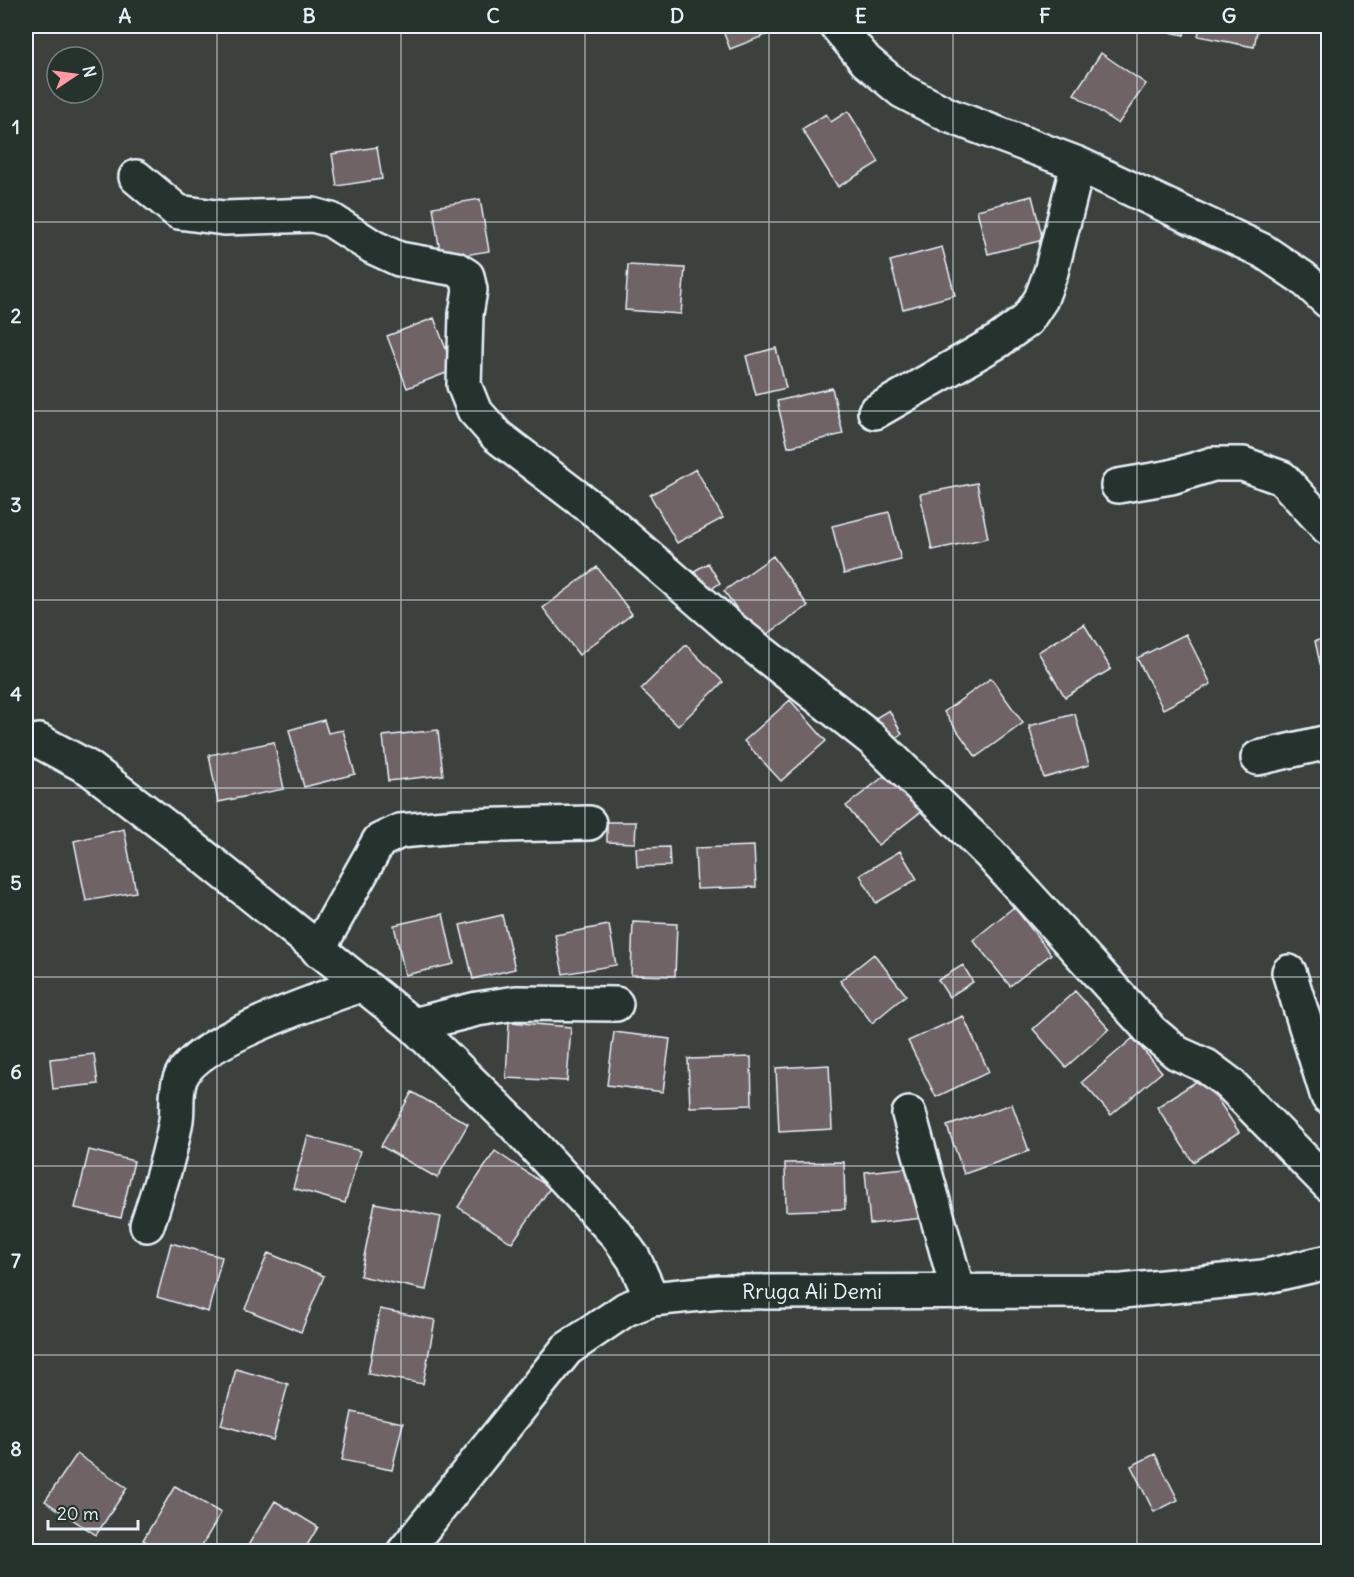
<svg xmlns="http://www.w3.org/2000/svg" width="1354" height="1577" font-family="Delius,sans-serif">
<rect width="100%" height="100%" fill="#3c413e"/>
<filter id="ink" filterUnits="userSpaceOnUse"><feTurbulence type="fractalNoise" baseFrequency=".0167" numOctaves="2"/><feDisplacementMap in="SourceGraphic" scale="12" xChannelSelector="R" yChannelSelector="G"/><feConvolveMatrix kernelMatrix="1 2 1 2 8 2 1 2 1" color-interpolation-filters="sRGB"/></filter>
<g filter="url(#ink)">
<path fill="#6f6366" stroke="#e8f1f8" stroke-width="1.5" d="M721 26H774L776 31 730 49Z
M1143 26H1186L1184 35Z
M1200 26H1258L1254 47 1198 36Z
M1101 53 1146 84 1118 124 1074 94Z
M848 111 879 162 838 187 802 129 826 114 831 122Z
M377 147 382 179 337 186 332 154Z
M1032 196 1043 240 988 254 977 210Z
M480 199 489 251 441 259 433 207Z
M942 247 955 295 903 309 890 261Z
M628 265 685 268 681 314 625 310Z
M434 318 454 370 407 388 387 336Z
M776 348 786 388 756 395 746 356Z
M832 388 843 434 788 447 777 401Z
M696 469 723 518 677 543 650 495Z
M977 483 988 538 932 550 920 494Z
M889 512 901 560 844 574 832 526Z
M773 556 808 606 759 640 724 591Z
M708 563 720 583 702 595 689 574Z
M597 567 632 614 579 655 543 608Z
M1084 624 1111 669 1065 697 1038 652Z
M1186 634 1211 684 1163 709 1137 658Z
M1328 638V699L1315 641Z
M686 645 723 682 678 726 641 689Z
M991 678 1023 723 976 757 944 712Z
M790 700 826 741 781 781 744 741Z
M889 710 902 734 887 743 874 719Z
M1075 714 1089 765 1044 778 1029 726Z
M324 720 328 733 343 730 355 774 304 787 289 730Z
M438 730 443 775 388 781 383 736Z
M274 742 284 789 218 802 209 755Z
M892 770 923 810 878 845 846 806Z
M607 822H636L635 843 607 842Z
M124 829 136 892 86 901 74 841Z
M754 846 756 887 697 889 695 848Z
M669 847 670 866 637 867 636 848Z
M900 851 917 879 876 903 860 875Z
M1014 907 1051 954 1010 986 973 940Z
M443 914 454 964 405 975 394 925Z
M502 915 515 969 473 979 460 925Z
M633 922 677 924 675 976 631 975Z
M609 925 616 965 563 974 555 935Z
M874 954 906 995 872 1023 840 981Z
M963 965 973 982 949 997 938 980Z
M1328 971V998L1322 973Z
M1075 991 1109 1029 1066 1067 1033 1029Z
M963 1016 989 1072 936 1097 908 1041Z
M509 1022 571 1027 567 1081 506 1078Z
M614 1032 670 1039 663 1092 607 1085Z
M1133 1038 1162 1072 1111 1115 1082 1082Z
M94 1054 98 1084 53 1089 50 1059Z
M751 1057 752 1105 690 1107 688 1059Z
M829 1065 832 1129 779 1132 776 1068Z
M1203 1077 1239 1132 1193 1162 1157 1107Z
M412 1092 468 1124 437 1178 381 1146Z
M1012 1104 1029 1151 964 1174 947 1126Z
M26 1134 29 1135 26 1189Z
M308 1136 360 1151 345 1203 293 1188Z
M89 1150 134 1161 121 1218 75 1208Z
M495 1151 550 1188 512 1243 458 1207Z
M844 1162 845 1209 786 1211 785 1163Z
M916 1167 922 1218 870 1224 865 1172Z
M375 1203 441 1217 426 1290 360 1276Z
M171 1243 222 1257 208 1312 157 1297Z
M268 1253 324 1276 301 1332 245 1309Z
M380 1309 435 1320 423 1384 368 1374Z
M236 1369 288 1384 273 1440 221 1425Z
M352 1412 403 1423 392 1470 342 1460Z
M77 1454 127 1488 96 1535 45 1501Z
M1155 1454 1178 1500 1154 1512 1131 1466Z
M175 1486 221 1513 198 1552H162L143 1540Z
M275 1501 318 1527 303 1552H244Z"/>
<g fill="none" stroke-linecap="round" stroke-linejoin="round">
<defs>
<path id="minor" d="M837 26 866 61 902 91 948 115 1078 164 1263 251 1303 278 1328 301
M136 177 178 212 224 218 313 215 331 220 373 247 399 259 456 269 467 276 470 290 466 314 464 385 474 410 497 436 598 513 733 630 873 740 990 854 1151 1031 1177 1053 1206 1066 1230 1084 1328 1184
M875 412 998 341 1027 320 1041 299 1051 272 1078 164
M1118 486 1171 477 1213 464H1243L1282 478 1328 528
M39 741 89 768 187 843 413 1025 514 1124 617 1235 634 1259 652 1299
M1258 758 1328 742
M318 950 379 841 400 831 457 826 589 823
M1289 972 1328 1097
M413 1025 477 1009 516 1003 616 1004
M909 1114 958 1292
M147 1225C159 1190 170 1156 176 1120 178 1106 175 1093 180 1079 194 1041 324 998 363 984"/>
<path id="major" d="M404 1552 567 1349 626 1309 652 1299 720 1292 1123 1291 1263 1277 1328 1262"/>
</defs>
<use href="#minor" stroke="#e8f1f8" stroke-width="38"/>
<use href="#major" stroke="#e8f1f8" stroke-width="38"/>
<use href="#minor" stroke="#26332d" stroke-width="33"/>
<use href="#major" stroke="#26332d" stroke-width="33"/>
</g>
</g>
<path fill="none" stroke="#e8f1f8" stroke-width="1.5" stroke-opacity="0.55" d="M217 26V1552M401 26V1552M585 26V1552M769 26V1552M953 26V1552M1137 26V1552M26 222H1328M26 411H1328M26 600H1328M26 788H1328M26 977H1328M26 1166H1328M26 1355H1328"/>
<g text-anchor="middle" stroke-width="5" stroke-linejoin="round" paint-order="stroke">
<g font-size="21" fill="#e8f1f8" stroke="#26332d">
<text x="812" y="1299">Rruga Ali Demi</text>
</g>
</g>
<rect width="1354" height="1577" fill="none" stroke="#26332d" stroke-width="66"/>
<g transform="translate(75 75) rotate(77)"><circle r="28" fill="#26332d" stroke="#747f7e" stroke-width="1.5"/>
<path d="M0-4.5L10 22L0 15L-10 22Z" fill="#ff9aa2"/>
<text y="-9" font-size="16" font-weight="bold" text-anchor="middle" fill="#e8f1f8">N</text>
</g>
<path d="M48 1520v9h90v-9" fill="none" stroke="#e8f1f8" stroke-width="3"/>
<text x="57" y="1520" font-size="18" fill="#e8f1f8" stroke="#26332d" stroke-width="4.5" paint-order="stroke">20 m</text>
<rect x="33" y="33" width="1288" height="1511" fill="none" stroke="#e8f1f8" stroke-width="2"/>
<g font-size="20" text-anchor="middle" font-weight="bold" fill="#e8f1f8">
<text x="125" y="23">A</text>
<text x="309" y="23">B</text>
<text x="493" y="23">C</text>
<text x="677" y="23">D</text>
<text x="861" y="23">E</text>
<text x="1045" y="23">F</text>
<text x="1229" y="23">G</text>
<text x="16" y="134">1</text>
<text x="16" y="323">2</text>
<text x="16" y="512">3</text>
<text x="16" y="701">4</text>
<text x="16" y="890">5</text>
<text x="16" y="1079">6</text>
<text x="16" y="1268">7</text>
<text x="16" y="1456">8</text>
</g>
</svg>
